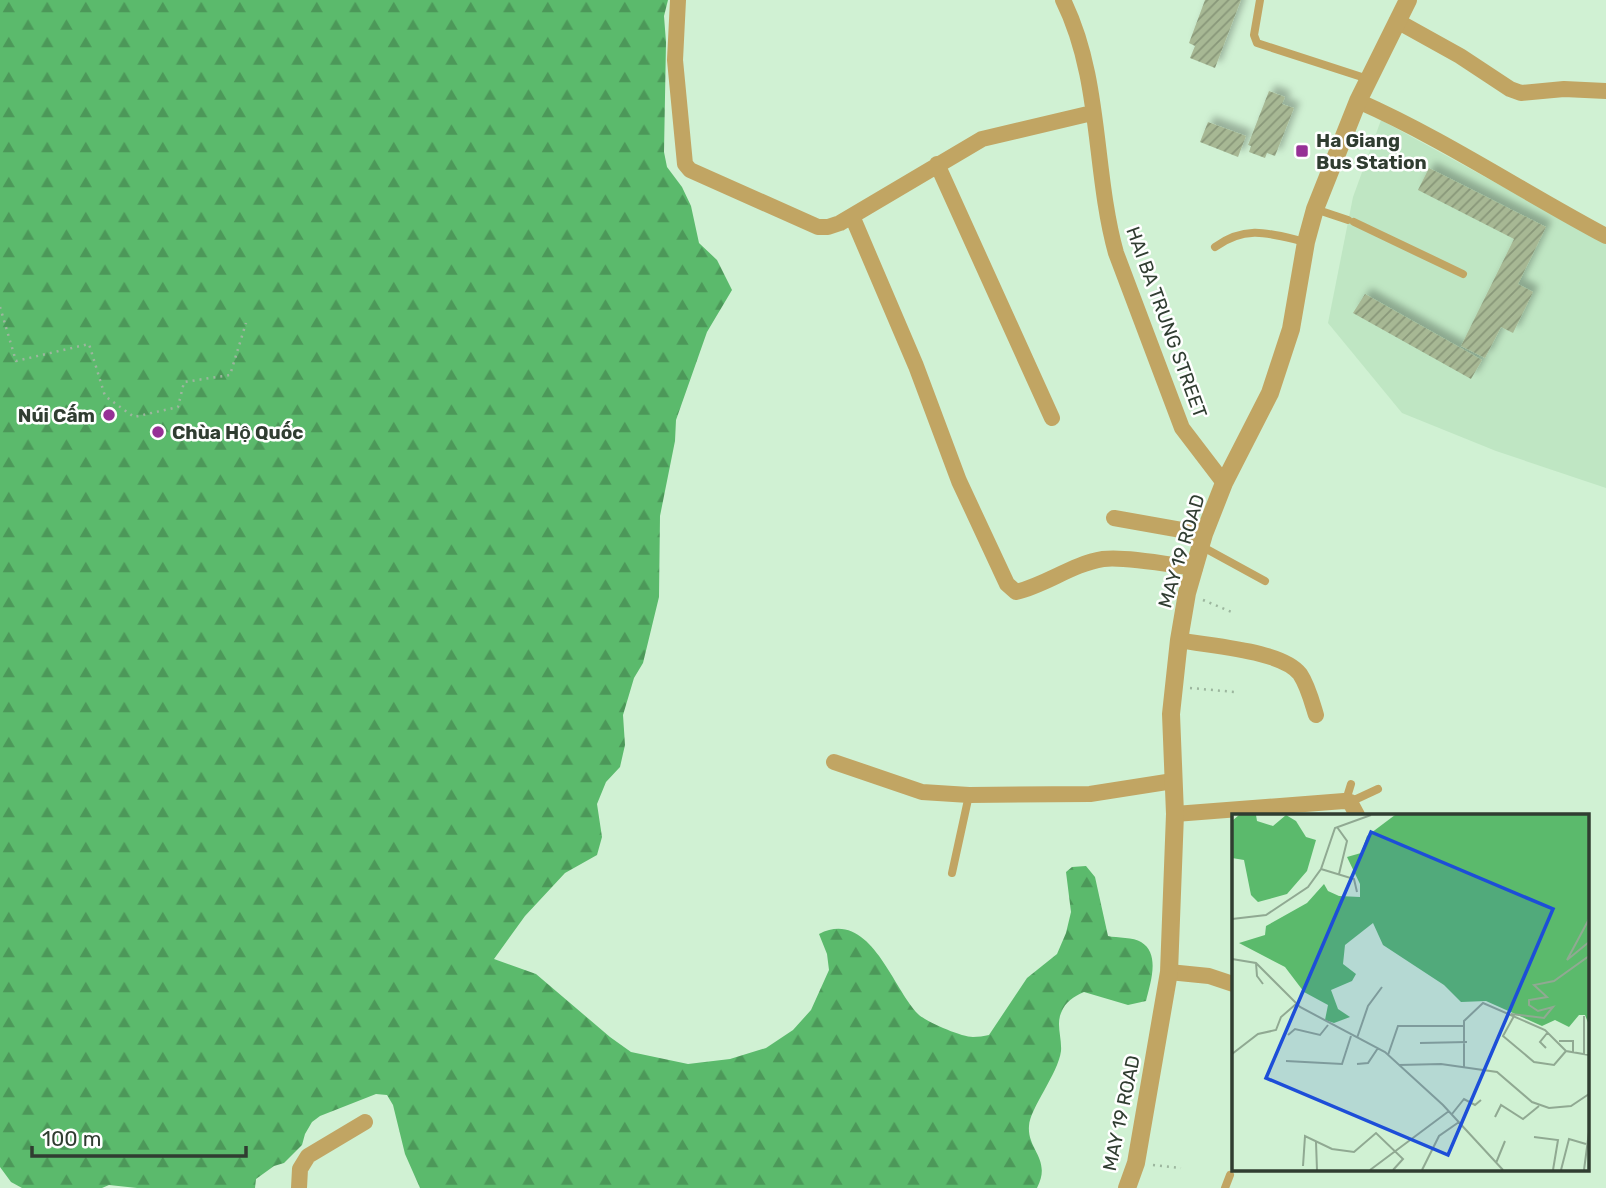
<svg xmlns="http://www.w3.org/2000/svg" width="1606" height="1188" font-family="Rubik,sans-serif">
<defs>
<pattern id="forest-firs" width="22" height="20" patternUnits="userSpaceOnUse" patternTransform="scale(1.75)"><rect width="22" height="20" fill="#5bba6c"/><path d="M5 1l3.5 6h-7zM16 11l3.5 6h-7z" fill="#4c9859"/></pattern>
<pattern id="building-hatch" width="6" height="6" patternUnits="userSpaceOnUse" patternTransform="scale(1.75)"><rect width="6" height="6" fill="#a7b894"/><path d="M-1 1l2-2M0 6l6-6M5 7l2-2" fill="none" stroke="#889779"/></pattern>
<filter id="shadow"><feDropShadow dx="6" dy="-6" stdDeviation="3.5" flood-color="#0004"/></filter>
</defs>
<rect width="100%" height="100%" fill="#d0f1d3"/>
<path fill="#bfe6c3" d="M1381 120 1606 243V488L1496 451 1402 413 1328 323 1353 197Z"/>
<path fill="url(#forest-firs)" d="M0 0H668L664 16 666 42 664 152 667 167 682 187 691 206 699 243 717 260 732 290 707 332 676 420 675 441 660 516 659 597 643 663 634 678 623 715 625 745 620 767 606 782 597 804 602 837 597 855 565 873 525 916 494 959 536 974 610 1037 631 1052 688 1064 730 1059 766 1048 793 1030 811 1010 829 970 827 954 819 934C870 908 892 988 918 1014 926 1022 962 1037 973 1037 978 1037 984 1036 989 1035L1027 978 1057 954 1066 933 1071 912 1066 872 1072 867 1086 866 1095 877 1108 936C1117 938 1134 937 1141 942 1161 954 1150 984 1146 1001L1128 1005 1084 992C1073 997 1066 1001 1061 1013 1056 1025 1062 1038 1061 1051 1058 1074 1030 1108 1029 1126 1027 1150 1052 1159 1037 1188H420L405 1154 393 1105 387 1095 376 1094 320 1116 312 1122 305 1134 302 1145 284 1163 274 1166 256 1179 255 1188H137L109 1185 102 1188H22L11 1182 0 1167Z"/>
<path fill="url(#building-hatch)" filter="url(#shadow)" d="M1205 0H1241L1215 68 1190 58 1195 46 1189 43Z
M1269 91 1285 97 1282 104 1294 108 1275 156 1267 153 1265 158 1249 152 1251 146 1248 145Z
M1208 122 1246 136 1238 157 1200 142Z
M1429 168 1546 227 1518 284 1533 292 1513 333 1501 327 1485 358 1461 346 1514 239 1418 190Z
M1365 294 1482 360 1471 379 1353 313Z"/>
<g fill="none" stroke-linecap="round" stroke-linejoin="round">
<path stroke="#9cb69e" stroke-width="2.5" stroke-dasharray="2 5" stroke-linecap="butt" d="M0 307 16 361 89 344 105 396 134 417 178 407 184 382 230 375 246 323
M1203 600 1234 613
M1190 688 1235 692
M1153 1165 1181 1168"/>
<path stroke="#c1a563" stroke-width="8" d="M1260 0 1254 35 1257 43 1368 79
M1315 209 1348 220
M1354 222 1463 274
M1215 247C1247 224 1271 234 1306 242
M1201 546 1265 581
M1344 801 1347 797 1351 784
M1350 802 1378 789
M952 873 969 795
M1225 1188 1230 1175"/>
<path stroke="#c1a563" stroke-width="16" d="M678 0 675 60 685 164 690 170 818 227H828L840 223 982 139 1092 113
M1063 0C1102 79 1093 170 1116 253L1182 428 1224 483
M1397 21 1460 56 1510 89 1521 93 1564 89 1606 91
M1358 101C1444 139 1523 192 1606 236
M937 164 1052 418
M852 216 916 366 959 481 1007 584 1016 592C1046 585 1072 564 1103 559 1124 556 1172 565 1195 568
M1114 518 1204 534
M1179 640C1208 646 1282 650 1300 674 1308 686 1312 702 1316 715
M834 762 922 792 969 795 1090 794 1173 781
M1175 814 1344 801 1350 802 1357 815
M1169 972 1209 976 1233 984
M299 1188 300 1169 308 1156 365 1122"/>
<path stroke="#c1a563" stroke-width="18" d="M1127 1188 1136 1163 1169 972 1175 814 1171 714 1179 640 1187 593 1204 534 1224 483 1270 393 1291 329 1306 242 1315 209 1358 101 1408 0"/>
</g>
<g fill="#963196" stroke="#fff" stroke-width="2.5">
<rect x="1295" y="144" width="14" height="14" rx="3.5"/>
<circle cx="109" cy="415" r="7"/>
<circle cx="158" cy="432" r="7"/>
</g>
<g text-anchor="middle" stroke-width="5" stroke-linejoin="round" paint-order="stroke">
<g font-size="19" font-weight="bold" fill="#303d31" stroke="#fff" text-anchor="start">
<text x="1316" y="147">Ha Giang<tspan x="1316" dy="22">Bus Station</tspan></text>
<text x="95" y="422" text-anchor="end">Núi Cấm</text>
<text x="172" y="439">Chùa Hộ Quốc</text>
</g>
<g font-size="19" fill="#303d31" stroke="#fff">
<text transform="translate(1167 322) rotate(70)" y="7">HAI BA TRUNG STREET</text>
<text transform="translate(1181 551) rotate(-73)" y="7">MAY 19 ROAD</text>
<text transform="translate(1121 1113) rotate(-78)" y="7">MAY 19 ROAD</text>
</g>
</g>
<g transform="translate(1232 814)">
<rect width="357" height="357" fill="#d0f1d3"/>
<path d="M7 1H24L25 7 41 12 54 1 64 7 74 23 84 26 75 57 55 80 26 88 19 81 12 46 0 44V7ZM163 1H357V211L353 201H347L337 213 323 206 310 212 254 187 229 188 212 171 151 131 141 109 113 131 111 150 124 160 120 167 99 176 106 195 118 203 102 209 93 206 96 191 72 178 53 153 7 129 33 121 34 112 75 89 92 70 96 77 107 82 128 83V70L115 43 129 39 135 22Z" fill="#5bba6c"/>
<path fill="none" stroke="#90a992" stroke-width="2" d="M105 13 115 27 107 60M89 55 122 65 125 78M0 105 34 101 76 73 89 55 103 14 139 1M357 105 335 146 357 128M0 145 24 149 68 193 153 238 211 291 271 356M24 149 25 162 31 170M279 200 312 204 321 193 306 197 297 191V186L315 183 302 171 322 167 357 142M282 202 271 222 302 248 322 251 334 237M352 202V240M56 221 63 215 88 221 96 211M125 224 136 192 150 173M327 227H341V239M188 229 235 228M314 234 308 228 316 218M0 240 26 220 44 216 49 203 64 190M156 241 166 212H232M54 247 110 250 119 222M125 250 136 249 146 234M167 251 209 250 265 258 300 288 317 294 339 292 357 280M232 255V207L251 189 313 216 334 237 357 241M220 300 232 285 243 291 249 286M263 303 269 291 291 305 307 292M302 323 326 326 321 356M84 328 85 356M264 349 273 327M71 352 73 322 100 335 122 338 144 319 171 345 161 356M138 356 217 297M190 356 207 322 227 308M329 356 337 325 354 330M352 356 357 318"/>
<path fill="#1d4ed8" fill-opacity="0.15" stroke="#1d4ed8" stroke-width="3.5" d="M139 18 321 95 216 341 34 264Z"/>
<rect width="357" height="357" fill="none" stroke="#303d31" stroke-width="3.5"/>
</g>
<path d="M32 1146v10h214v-10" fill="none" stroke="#303d31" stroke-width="3.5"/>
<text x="42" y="1146" font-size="21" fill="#303d31" stroke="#ffffff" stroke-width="5" paint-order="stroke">100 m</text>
</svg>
